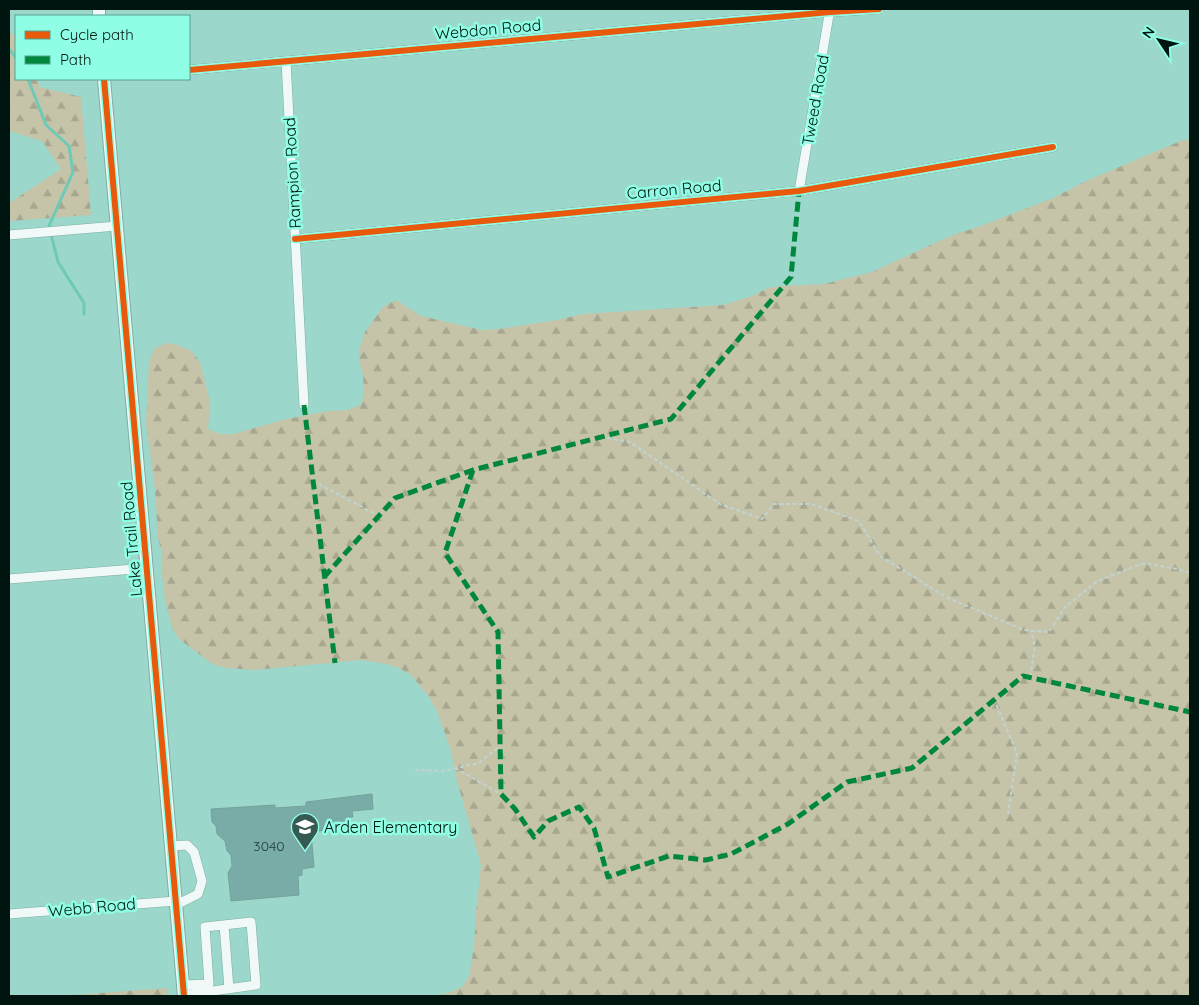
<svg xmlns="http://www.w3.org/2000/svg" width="1199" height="1005" font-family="Quicksand,sans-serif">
<defs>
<pattern id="forest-firs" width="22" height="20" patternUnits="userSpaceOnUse" patternTransform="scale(1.25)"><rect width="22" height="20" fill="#c5c3a8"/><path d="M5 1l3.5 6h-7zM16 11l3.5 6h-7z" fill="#a7a790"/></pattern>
</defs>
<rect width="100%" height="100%" fill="#9bd7ca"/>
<path fill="url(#forest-firs)" d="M9 31 16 37V79H38L39 87 81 97 91 215 9 221V203L61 169 42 141 9 131Z
M1183 140H1190V996H431L448 993 462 987 469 976 474 946 476 912 481 865 457 781 451 751 437 711 429 697 411 675 399 668 387 664 361 660 254 670 226 668 212 664 179 639 172 628 165 600 161 567 162 553 158 538 155 490 146 424 149 362 154 349 166 343 178 345 191 351 200 362 210 402 208 429 220 434H234L282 420 328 411 347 410 361 405 364 392 363 375 359 361 360 347 365 332 383 307 396 300 421 316 482 330 499 329 557 320 583 314 723 305 752 296 768 288 781 286 824 284 872 272 950 236 978 227 1053 198 1086 181Z
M168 988V996H59Z"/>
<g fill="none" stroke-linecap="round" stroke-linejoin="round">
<path stroke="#6dcab6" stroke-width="3" d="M9 49 16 58
M28 79 46 125 69 146 73 172 49 226 58 262 84 303V314"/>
</g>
<path fill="#79aca7" stroke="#74a29c" d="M372 794 373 809 352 811 353 817H349V827L311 832 314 867 302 869V875L298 876 299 895 231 901 228 873 232 866 231 855 227 851 225 841 217 834 216 826 212 822 211 809 275 805V808L306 806V802Z"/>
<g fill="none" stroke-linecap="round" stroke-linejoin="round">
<defs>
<path id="street" d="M286 61 304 405
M189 70 830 12 879 9
M799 191 830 9
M9 235 117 226
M295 239 799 191 1053 147
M9 579 147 568
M171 846 187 845 194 852 202 881 198 894 176 905
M9 914 176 901
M224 925 229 989
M183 985 209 984 205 927 251 922 256 985 184 995"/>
<path id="secondary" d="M99 9V16
M104 79 184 996"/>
</defs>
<use href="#street" stroke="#7daea4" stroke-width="10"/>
<use href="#secondary" stroke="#7daea4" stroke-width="14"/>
<path stroke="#c1d4d0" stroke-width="2" stroke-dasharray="4 2.5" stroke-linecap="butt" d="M601 437 630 442 720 504 762 519 774 504H811L859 521 880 556 946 597 1024 630 1049 632 1064 608 1097 581 1144 563 1177 569 1190 573
M313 481 379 516
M1030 677 1035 647 1031 630
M994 699 1017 753 1008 814
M455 768 501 794
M415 770 443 771 479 763 500 746"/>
<use href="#street" stroke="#f0f9f7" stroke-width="9"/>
<use href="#secondary" stroke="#f0f9f7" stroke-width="12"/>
<path stroke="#00873e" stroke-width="5" stroke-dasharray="10 5" stroke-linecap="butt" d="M304 405 335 663
M473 470 445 553 498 632 501 794 515 809 534 837 548 821 579 807 594 828 608 877 669 856 706 860 731 854 788 824 847 782 912 768 1023 676 1190 712
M324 577 395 498 473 470 671 419 791 277 799 191"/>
<defs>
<path id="cycleway" d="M189 70 830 12 879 9
M104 79 184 996
M295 239 799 191 1053 147"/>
</defs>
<use href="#cycleway" stroke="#8ffee4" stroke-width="9"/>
<use href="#cycleway" stroke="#e8590c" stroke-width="6"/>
</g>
<defs>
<symbol id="school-pin" viewBox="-11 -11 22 30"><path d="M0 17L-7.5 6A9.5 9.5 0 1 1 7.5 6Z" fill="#365951" stroke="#8ffee4"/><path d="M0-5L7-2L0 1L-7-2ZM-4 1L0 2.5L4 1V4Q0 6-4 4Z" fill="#fff"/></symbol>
</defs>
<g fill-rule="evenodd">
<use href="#school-pin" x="289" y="811" width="32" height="43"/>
</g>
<g text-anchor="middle" stroke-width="5" stroke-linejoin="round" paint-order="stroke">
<g font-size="14" fill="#1e3b36">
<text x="269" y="851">3040</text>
</g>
<g font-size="16" fill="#001510" stroke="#8ffee4">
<text transform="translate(488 29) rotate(-5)" y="6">Webdon Road</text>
<text transform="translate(815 100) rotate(-80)" y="6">Tweed Road</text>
<text transform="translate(292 173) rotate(-93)" y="6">Rampion Road</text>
<text transform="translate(674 189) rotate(-5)" y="6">Carron Road</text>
<text transform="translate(131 539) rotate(-95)" y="6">Lake Trail Road</text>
<text transform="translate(92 907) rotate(-5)" y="6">Webb Road</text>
</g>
<g font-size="16" fill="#001510" stroke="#8ffee4" text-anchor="start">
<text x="324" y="833">Arden Elementary</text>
</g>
</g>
<rect width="1199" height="1005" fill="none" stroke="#001510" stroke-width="20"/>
<rect x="15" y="15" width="175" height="65" fill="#8ffee4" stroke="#56a18f"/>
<rect x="25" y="31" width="25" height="8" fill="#e8590c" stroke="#56a18f"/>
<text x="60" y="40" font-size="15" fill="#001510">Cycle path</text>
<rect x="25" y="56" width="25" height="8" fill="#00873e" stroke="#56a18f"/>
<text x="60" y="65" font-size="15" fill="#001510">Path</text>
<g transform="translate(1159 40) rotate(305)" stroke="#8ffee4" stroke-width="4" paint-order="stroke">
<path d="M0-4L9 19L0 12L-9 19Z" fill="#001510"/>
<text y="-8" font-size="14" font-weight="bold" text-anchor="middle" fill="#001510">N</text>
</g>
</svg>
